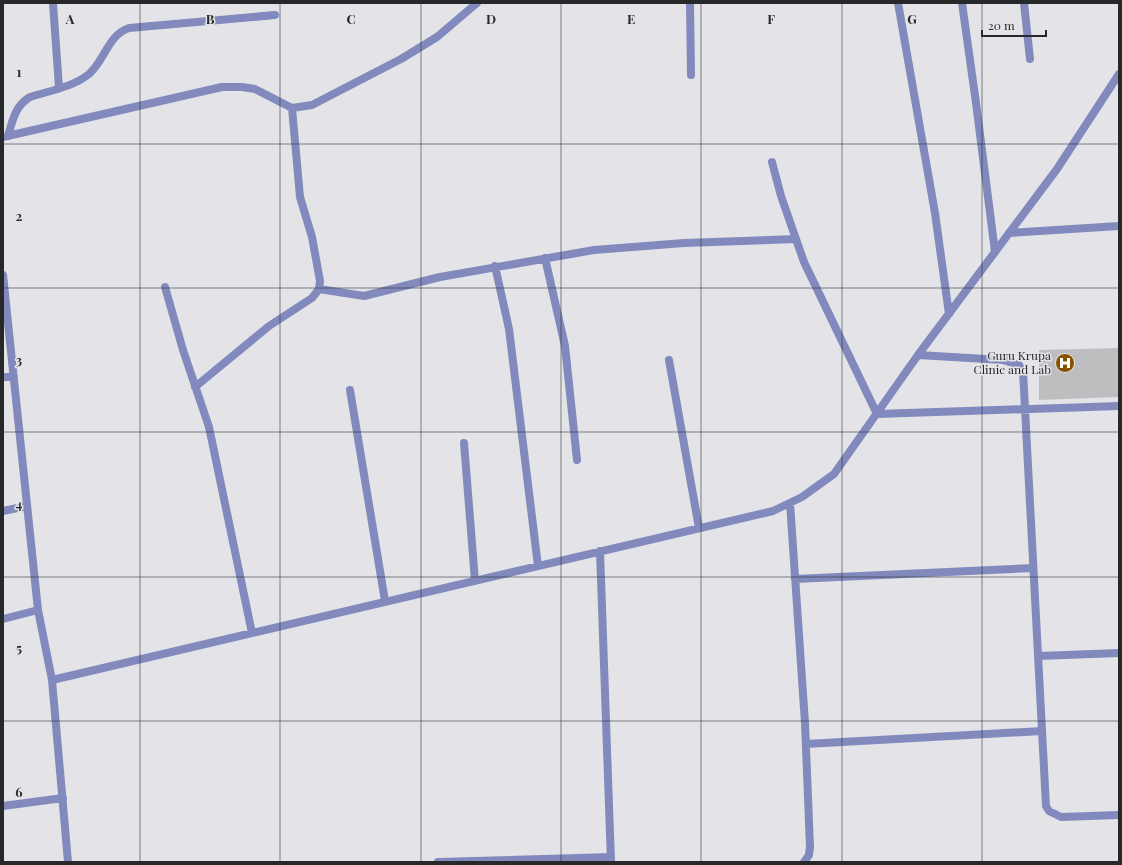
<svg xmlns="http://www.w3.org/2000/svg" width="1122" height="865" font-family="'Playfair Display',serif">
<rect width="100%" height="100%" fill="#e4e4e8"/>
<path fill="#bebec1" d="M1119 348V397L1039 400V350Z"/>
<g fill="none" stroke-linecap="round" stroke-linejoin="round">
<path stroke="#828abd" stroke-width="8" d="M53 3 59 88
M690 3 691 75
M898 3 935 213 949 314
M962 3 976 103 995 252
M1024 3 1030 59
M8 136C13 119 15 106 30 97 49 91 73 87 89 74 105 60 108 35 129 28L275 15
M3 137 222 87H242L255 89 292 108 312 105 401 59 437 37 477 3
M772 162 781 196 804 262 877 414 1119 406
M1009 233 1119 226
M545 258 565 346 577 460
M495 266 509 329 538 566
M3 275 38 610 52 680 68 862
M165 287 183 350 209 427 252 633
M319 289 364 296 440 277 594 250 684 243 796 239
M918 355 1003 360 1019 365 1023 371 1046 806 1049 811 1061 817 1119 815
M669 360 699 528
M3 377H14
M195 387 269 326 312 298 319 289 320 281 312 237 300 197 292 108
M350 390 385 601
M464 443 475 581
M790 503 805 723 810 847 809 855 804 862
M3 511 27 506
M600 551 611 862
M795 579 1033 568
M3 619 38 610
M1039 656 1119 653
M52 680 773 511 802 497 834 474 918 355 1057 169 1119 74
M806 744 1042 731
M3 806 63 798
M438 862 611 857"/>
</g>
<path fill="none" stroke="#272829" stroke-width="1" stroke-opacity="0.55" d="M140 3V862M280 3V862M421 3V862M561 3V862M701 3V862M842 3V862M982 3V862M3 144H1119M3 288H1119M3 432H1119M3 577H1119M3 721H1119"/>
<defs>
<symbol id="hospital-disc" viewBox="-11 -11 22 22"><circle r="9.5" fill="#875200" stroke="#e4e4e8"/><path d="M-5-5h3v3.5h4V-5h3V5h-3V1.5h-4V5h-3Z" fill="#fff"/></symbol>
</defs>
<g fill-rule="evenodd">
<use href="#hospital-disc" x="1054" y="352" width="22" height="22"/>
</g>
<g text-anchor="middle" stroke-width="3" stroke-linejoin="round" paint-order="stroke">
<g font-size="12" fill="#272829" stroke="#e4e4e8" text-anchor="end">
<text x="1051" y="360">Guru Krupa<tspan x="1051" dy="14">Clinic and Lab</tspan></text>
</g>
</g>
<g font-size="13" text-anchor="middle" font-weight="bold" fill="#272829" stroke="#e4e4e8" stroke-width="3" stroke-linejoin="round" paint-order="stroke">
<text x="70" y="24">A</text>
<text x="210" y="24">B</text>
<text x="351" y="24">C</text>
<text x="491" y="24">D</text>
<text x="631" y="24">E</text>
<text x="771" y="24">F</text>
<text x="912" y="24">G</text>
<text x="19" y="77">1</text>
<text x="19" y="221">2</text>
<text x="19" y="365">3</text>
<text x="19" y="509">4</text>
<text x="19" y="653">5</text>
<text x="19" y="797">6</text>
</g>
<rect width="1122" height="865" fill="none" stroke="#272829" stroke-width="8"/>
<path d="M982 30v6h64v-6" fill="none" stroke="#272829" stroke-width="2"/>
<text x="988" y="30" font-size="12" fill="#272829" stroke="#e4e4e8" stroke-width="3" paint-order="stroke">20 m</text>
</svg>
